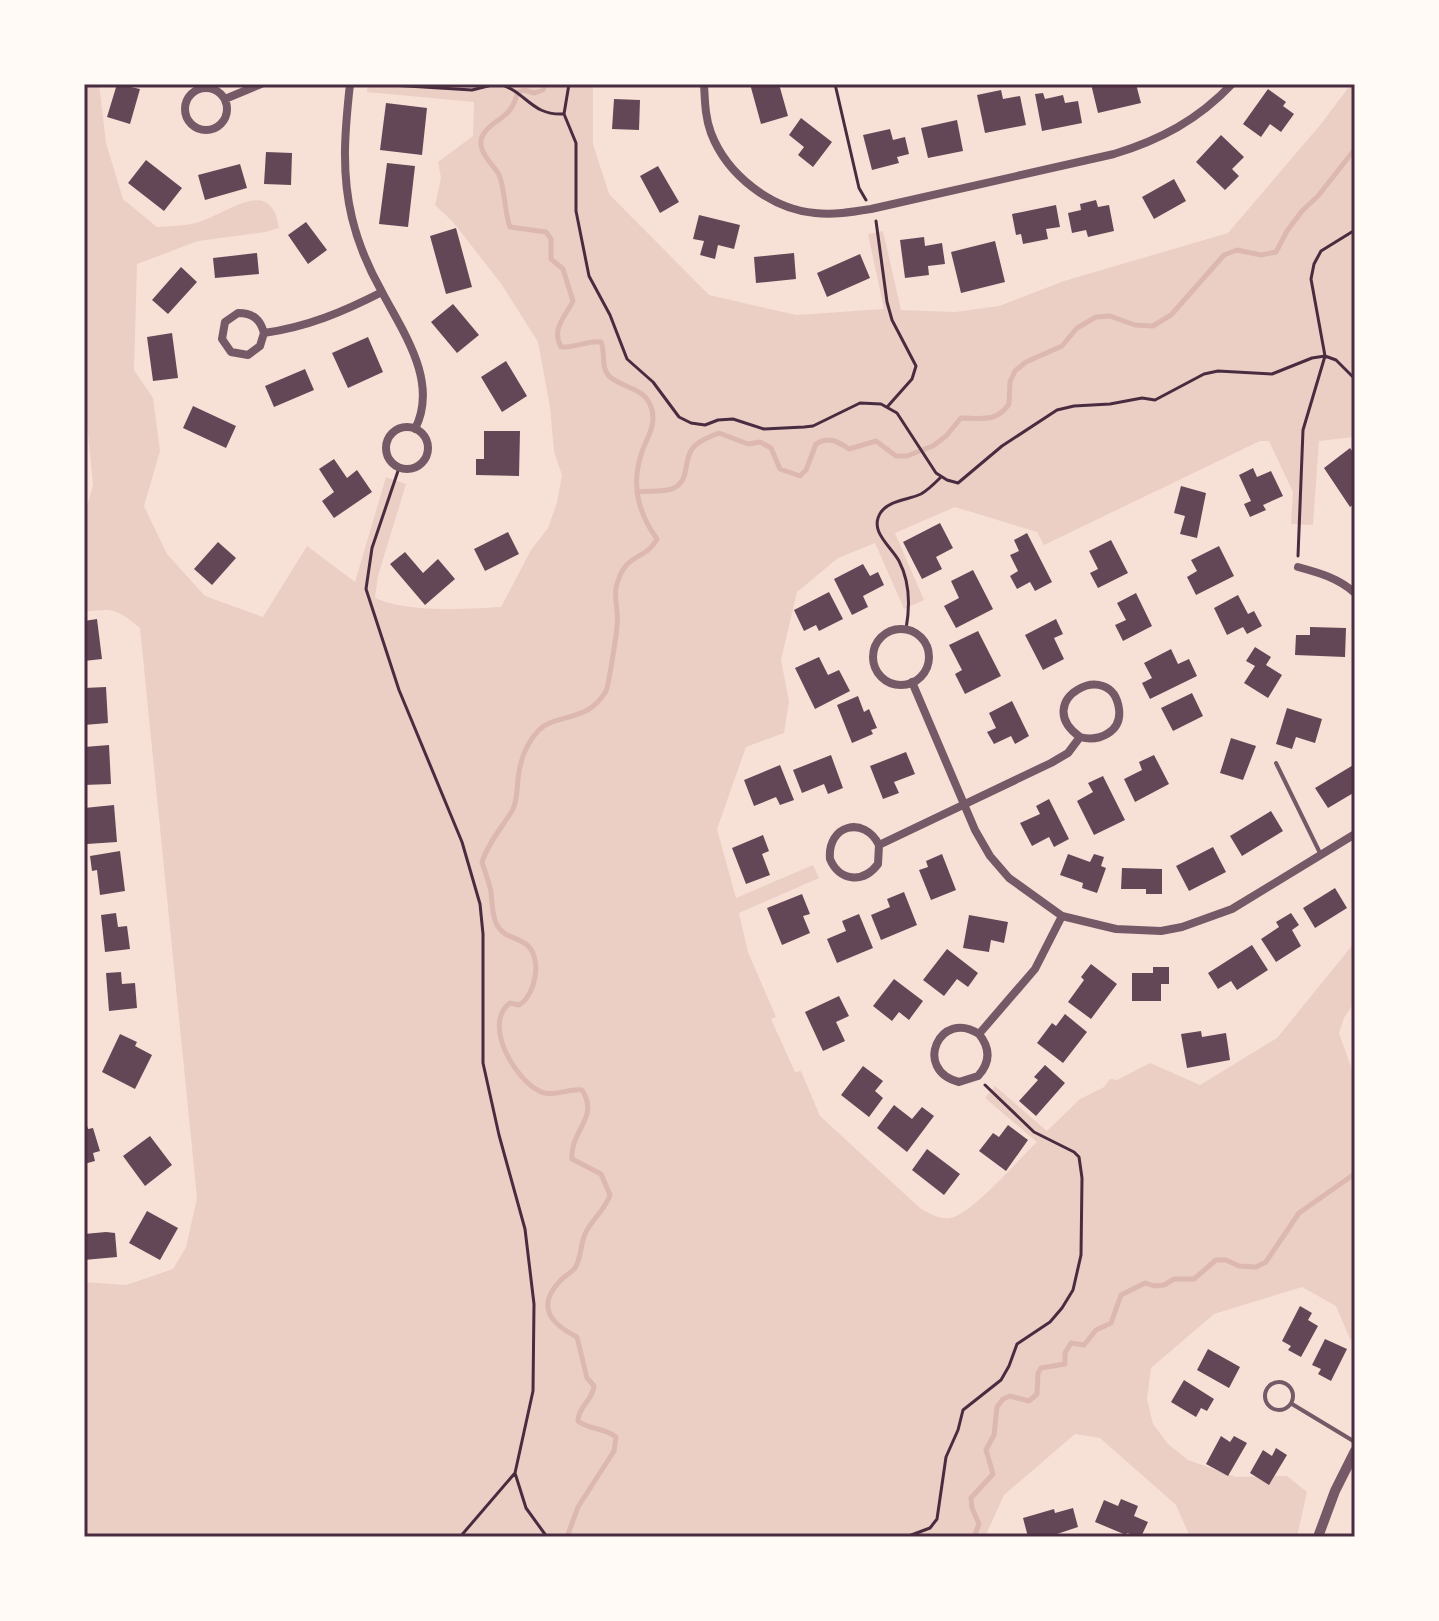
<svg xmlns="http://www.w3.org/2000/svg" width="1439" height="1621" font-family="Ubuntu,sans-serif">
<rect width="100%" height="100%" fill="#f7e1d7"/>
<path fill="#ebcfc5" d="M84 84H99L106 143 123 199 157 227C170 226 183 226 195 223 224 217 271 172 279 228L266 232 198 241 137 264 134 370 153 398 160 451 144 506 167 554 205 596 263 617 307 546 355 582 386 477 406 484 378 576 375 598C409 613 464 609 501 607L531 550 548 528 557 502 562 475 554 452 550 407 538 342 502 285 453 222 435 205 441 178 438 162 473 136 474 102 367 92 368 84H593V144L609 194 709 295 796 315 884 309 868 234 883 231 901 310 955 312 999 306 1064 281 1228 233 1321 124 1351 84H1355V437L1319 441 1313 525 1291 524 1293 492 1269 441H1260L1044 545 1037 532 955 507 895 533 924 600 904 609 875 543 838 558 797 592 781 660 789 701 784 733 746 747 717 829 736 898 813 865 819 878 739 913 748 952 776 1017 771 1019 795 1072 801 1071 820 1116 920 1208C929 1213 939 1220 950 1218 971 1215 1019 1159 1037 1142L985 1098 995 1086 1047 1131 1080 1099 1104 1087 1110 1079 1117 1080 1150 1063 1200 1085 1277 1038 1355 942V1001L1344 1018 1339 1033 1355 1078V1337L1350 1339 1336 1306 1302 1287 1214 1314 1151 1368 1147 1399 1153 1424 1168 1444 1188 1460 1236 1477 1287 1476 1307 1492 1297 1537H1190L1176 1505 1100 1438 1075 1434 1004 1495 985 1537H84V1282L126 1285 173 1269 186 1247 197 1198 140 628C116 609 115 608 84 612V516L93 485 84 394Z"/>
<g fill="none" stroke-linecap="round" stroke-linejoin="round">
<path stroke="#dcb8b0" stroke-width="5" d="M545 84 543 90 534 93 524 90 518 92C515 100 513 109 506 114 498 122 489 124 483 135 475 149 491 162 498 173 505 184 504 212 510 227L546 232 551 239V259L563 269 573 301C565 317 551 329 561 347 575 348 588 340 601 342 606 354 600 368 610 377 626 390 646 387 652 410 656 426 647 437 642 452 631 483 638 513 657 539 645 562 624 551 616 588 614 600 619 613 617 625 617 633 608 688 606 691 588 723 556 713 539 730 526 743 520 761 518 779 517 789 517 801 513 809 502 828 489 841 482 862 485 872 489 882 491 892 492 902 492 914 496 923 503 938 515 936 526 944 543 957 536 995 519 1005L510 1003C482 1024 515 1079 539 1091 552 1098 569 1088 582 1090 600 1118 570 1130 572 1159L601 1174 610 1195C605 1210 593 1218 586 1232 580 1243 582 1257 575 1268 571 1273 566 1275 561 1280 535 1306 551 1324 577 1337L587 1378 594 1386C593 1400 578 1407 578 1421 589 1430 604 1427 616 1437L614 1451 578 1507 567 1537
M637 492C648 490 665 493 674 488 690 480 683 462 692 449 698 441 709 437 719 433L748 444 760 442 771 448 780 469 800 476 806 470 816 444C829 436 837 441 849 449L876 441 896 456H907L933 446 946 436 961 418C981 418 996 423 1009 404L1010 382 1015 371 1026 362 1062 346 1077 328 1096 317 1110 316 1135 325 1153 326 1171 315 1224 255 1237 250 1261 255 1276 252 1287 231 1302 211 1318 196 1355 149
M974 1537 979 1524 972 1508 971 1498 993 1474 986 1450 994 1435 997 1407 1003 1399 1010 1396 1029 1401 1037 1394 1038 1373 1041 1368 1065 1364V1353L1071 1343 1084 1345 1096 1330 1111 1323 1121 1295 1145 1283 1154 1286 1164 1285 1174 1279H1194L1216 1260H1226L1239 1266 1256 1267 1266 1262 1299 1213 1353 1175"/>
</g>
<path fill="#644757" d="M117 84 140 89 130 124 107 117Z
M750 84H779L788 116 761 124Z
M1091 84H1136L1141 103 1098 113Z
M1268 89 1286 102 1283 106 1294 114 1281 132 1270 124 1261 137 1243 124Z
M1001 90 1003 99 1020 96 1026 125 985 133 977 95Z
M1043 93 1045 99 1063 95 1065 103 1078 101 1082 123 1042 131 1035 94Z
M614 99 640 100 639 130 612 129Z
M386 103 427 108 422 155 380 150Z
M801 118 832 142 813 167 798 155 804 147 789 135Z
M957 120 963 151 928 158 921 128Z
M890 129 893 140 905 137 909 154 897 157 899 163 872 170 863 135Z
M1221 135 1244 157 1232 169 1239 176 1225 190 1196 162Z
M266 152 292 153 291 185 264 184Z
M146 160 182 188 164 211 128 183Z
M387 163 415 166 408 227 379 224Z
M240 164 247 188 205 200 198 175Z
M658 166 679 202 660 213 640 176Z
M1174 179 1186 201 1154 219 1142 197Z
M1096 200 1098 207 1109 205 1114 231 1088 237 1086 230 1072 233 1068 213 1081 210 1080 204Z
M1056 205 1060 227 1046 229 1048 239 1023 244 1021 234 1016 235 1012 214Z
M699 215 740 225 734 249 718 245 715 259 700 255 704 241 693 239Z
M306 222 327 250 308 264 288 235Z
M456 228 472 287 446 294 430 236Z
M924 237 925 246 942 243 945 264 928 266 929 275 905 278 900 240Z
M995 241 1005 282 961 293 951 252Z
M257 253 259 274 215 278 213 258Z
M794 253 796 279 756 283 754 257Z
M860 254 870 278 827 297 817 273Z
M181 267 197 282 168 314 152 300Z
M453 304 479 335 457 353 431 322Z
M172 333 178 378 153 381 147 337Z
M368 337 383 372 348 388 332 353Z
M506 361 527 396 502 412 481 377Z
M305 369 314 390 274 407 265 386Z
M193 406 236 426 226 448 183 428Z
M484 431H520L519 476 476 475V459H484Z
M1350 448 1355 455V503L1350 507 1324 468Z
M334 459 347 478 357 470 372 492 334 518 322 501 334 492 319 469Z
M1253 468 1257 477 1271 471 1283 496 1263 505 1266 510 1250 517 1244 504 1251 501 1239 475Z
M1181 486 1206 493 1197 538 1180 534 1185 516 1174 513Z
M940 523 953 548 936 557 942 569 922 579 903 542Z
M508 532 519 554 485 571 474 549Z
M1027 533 1052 582 1035 591 1030 582 1017 589 1010 576 1018 571 1010 555 1019 551 1014 540Z
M1111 540 1128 573 1098 588 1090 573 1098 569 1089 551Z
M218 542 236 558 212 585 194 569Z
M1219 546 1234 576 1196 595 1187 577 1197 571 1191 560Z
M405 552 423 573 438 559 455 579 425 605 390 564Z
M863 564 870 576 878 572 884 585 863 596 868 607 852 615 834 579Z
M973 570 993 609 956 628 944 606 959 598 951 581Z
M829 592 843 619 819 631 816 625 804 631 794 610Z
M1136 593 1152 626 1123 641 1115 625 1126 620 1117 603Z
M1238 595 1248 614 1254 611 1262 626 1247 634 1243 627 1227 635 1214 608Z
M97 619 102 659 84 661V621Z
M1056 619 1063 634 1054 638 1064 659 1043 670 1025 635Z
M1310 627 1346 628 1345 657 1295 655 1296 635H1310Z
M978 631 1001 676 965 694 955 674 962 670 949 645Z
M1255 647 1271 657 1266 665 1282 675 1268 698 1244 683 1255 666 1246 661Z
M1171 649 1178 664 1189 659 1197 676 1150 699 1142 683 1152 678 1144 663Z
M819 657 828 675 839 670 850 691 815 709 795 668Z
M106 687 108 723 84 725V688Z
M1192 693 1203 716 1173 731 1161 708Z
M858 696 864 712 869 709 877 728 871 730 873 734 852 743 837 705Z
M1012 701 1029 736 1015 744 1011 736 994 744 987 732 996 728 989 713Z
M1287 708 1322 719 1315 743 1296 737 1292 749 1276 744Z
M1231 738 1256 746 1243 780 1220 773Z
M109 745 111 784 84 785V747Z
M906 752 915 774 894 782 899 793 883 799 870 766Z
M831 755 843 788 828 794 824 784 802 793 793 770Z
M1154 755 1169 784 1135 802 1124 779 1142 770 1139 762Z
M1355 764V792L1328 808 1315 788Z
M780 765 794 800 780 805 776 797 754 806 744 780Z
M1103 776 1125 820 1094 835 1077 801 1093 792 1088 783Z
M1049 799 1069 839 1054 847 1049 837 1032 846 1020 823 1040 814 1036 806Z
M114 805 117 842 87 844 84 808Z
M1271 811 1283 831 1242 856 1230 836Z
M763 835 769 851 762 854 770 875 746 884 732 848Z
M1213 847 1226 872 1189 891 1176 866Z
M120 851 125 891 100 895 97 870 92 871 90 856Z
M942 854 956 890 931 900 919 870 928 867 926 861Z
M1068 854 1090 862 1094 854 1104 857 1101 866 1106 868 1097 893 1082 888 1083 883 1060 875Z
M1122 868 1162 869V894H1146V889H1121Z
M1335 888 1347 908 1315 928 1303 908Z
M904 892 917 925 881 940 871 915 890 907 887 899Z
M802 894 810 914 803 916 810 933 782 945 767 908Z
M116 913 118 927 127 926 130 949 105 952 101 915Z
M1291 913 1299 925 1292 930 1301 946 1276 962 1261 939 1279 927 1276 922Z
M859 914 873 948 837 963 827 939 846 931 842 921Z
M969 915 1008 922 1004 943 991 940 989 952 963 948Z
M1252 945 1268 970 1237 990 1231 981 1218 989 1208 973Z
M947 949 978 973 968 987 957 979 944 996 923 980Z
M1091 964 1117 984 1091 1019 1068 1002 1084 980 1081 977Z
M1153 967H1169V984H1161V1001H1132V973H1153Z
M121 972 122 984 135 983 137 1008 109 1011 106 973Z
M894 979 923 1001 909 1020 899 1012 892 1021 873 1006Z
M839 996 849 1016 836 1022 845 1041 823 1051 805 1012Z
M1065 1014 1087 1032 1063 1063 1037 1043 1052 1023 1056 1026Z
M1201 1031 1202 1037 1226 1033 1230 1060 1187 1068 1181 1034Z
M120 1034 137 1042 135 1046 152 1055 135 1089 102 1072Z
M1045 1065 1065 1083 1036 1116 1019 1101 1038 1080 1034 1077Z
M863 1066 883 1081 875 1091 883 1098 869 1117 841 1095Z
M894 1105 912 1119 922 1107 934 1116 907 1152 877 1128Z
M85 1119 88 1129 93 1128 100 1151 93 1153 95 1161 84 1164Z
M1008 1125 1028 1140 1006 1171 979 1151 993 1133 999 1137Z
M150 1136 172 1165 145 1186 123 1156Z
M927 1149 960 1174 944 1195 912 1170Z
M147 1211 178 1228 160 1260 129 1243Z
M106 1232 115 1233 117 1257 84 1260V1234Z
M1300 1306 1312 1313 1308 1320 1318 1326 1301 1357 1288 1350 1291 1346 1282 1341Z
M1325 1339 1347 1349 1331 1381 1318 1374 1321 1369 1312 1365Z
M1208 1349 1240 1367 1229 1388 1197 1370Z
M1184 1380 1214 1399 1207 1411 1201 1408 1196 1417 1171 1402Z
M1221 1436 1230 1442 1234 1436 1247 1443 1228 1476 1206 1464Z
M1276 1448 1287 1455 1269 1485 1250 1473 1263 1450 1272 1456Z
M1121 1499 1138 1506 1134 1516 1148 1522 1141 1537 1127 1533 1126 1535 1095 1522 1104 1500 1118 1506Z
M1073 1508 1078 1527 1048 1537H1028L1023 1518 1054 1509 1055 1513Z"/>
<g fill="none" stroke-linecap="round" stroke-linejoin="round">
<path stroke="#4a2c40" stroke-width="3" d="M375 84 472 90 496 84
M498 84C526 90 530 116 564 114
M569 84 564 114 576 143V211L589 276 610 315 627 359 653 382 679 417 691 423 705 425 718 420 733 419 764 429 804 427 813 426 860 403 881 404 897 413 936 473 947 480 958 483 1002 446 1057 410 1074 406 1110 404 1142 398 1155 400 1204 374 1218 371 1272 374 1312 358 1325 356 1336 360 1355 379
M835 84 859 188 866 200
M876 221 887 302 892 320 916 366 912 379 888 406
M399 468 372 548 366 589 399 690 462 842 480 904 483 934V1063L499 1135 525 1229 534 1304 533 1391 515 1473 460 1537
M1298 556 1303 430 1325 356 1311 279 1314 264 1321 251 1355 230
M906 629C910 607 910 582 899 561 891 546 868 531 881 512 890 500 908 500 921 494 928 490 934 484 940 478
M515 1473 526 1508 547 1537
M906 1537 930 1528 937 1519 946 1457 958 1430 963 1410 1001 1380 1009 1366 1017 1344 1050 1322 1062 1308 1073 1290 1081 1255 1082 1178 1079 1157 1074 1152 1034 1132 985 1085"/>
<path stroke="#755966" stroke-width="4" d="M1276 763 1320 853
M1265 1396a14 14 0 1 1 28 0a14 14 0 1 1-28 0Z
M1292 1404 1355 1442"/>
<path stroke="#755966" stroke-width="8" d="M350 84C345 129 341 173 352 218 358 243 369 269 382 292 403 332 439 382 415 429
M704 84C705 101 705 117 711 133 727 175 771 209 815 213 834 215 852 212 871 209L1114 154C1160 140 1198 120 1232 84
M185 109a21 21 0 1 1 42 0a21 21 0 1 1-42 0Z
M225 99 261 84
M264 333 260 346 248 355 231 352 222 339 225 322 238 313C253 313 260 319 264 333 307 327 343 312 382 292
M386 448a21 21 0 1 1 42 0a21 21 0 1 1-42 0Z
M1298 567C1320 573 1338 578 1355 593
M873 657a28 28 0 1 1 56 0a28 28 0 1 1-56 0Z
M912 682 975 830 990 856 1009 878 1062 916 1116 929 1161 931 1182 927 1232 909 1355 834
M879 845 878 864C863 884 839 881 830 859 827 825 864 815 879 845L1051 763 1068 753 1080 737C1029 701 1112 656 1119 709 1122 732 1099 742 1080 737
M979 1034C991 1049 990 1063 978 1076L959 1082C912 1070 940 1008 979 1034L1035 969 1062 916"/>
<path stroke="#755966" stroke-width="10" d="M1318 1537 1335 1491 1355 1451"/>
</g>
<rect width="1439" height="1621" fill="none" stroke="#fffaf5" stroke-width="172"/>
<rect x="86" y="86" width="1267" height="1449" fill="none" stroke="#4a2c40" stroke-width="3"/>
</svg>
